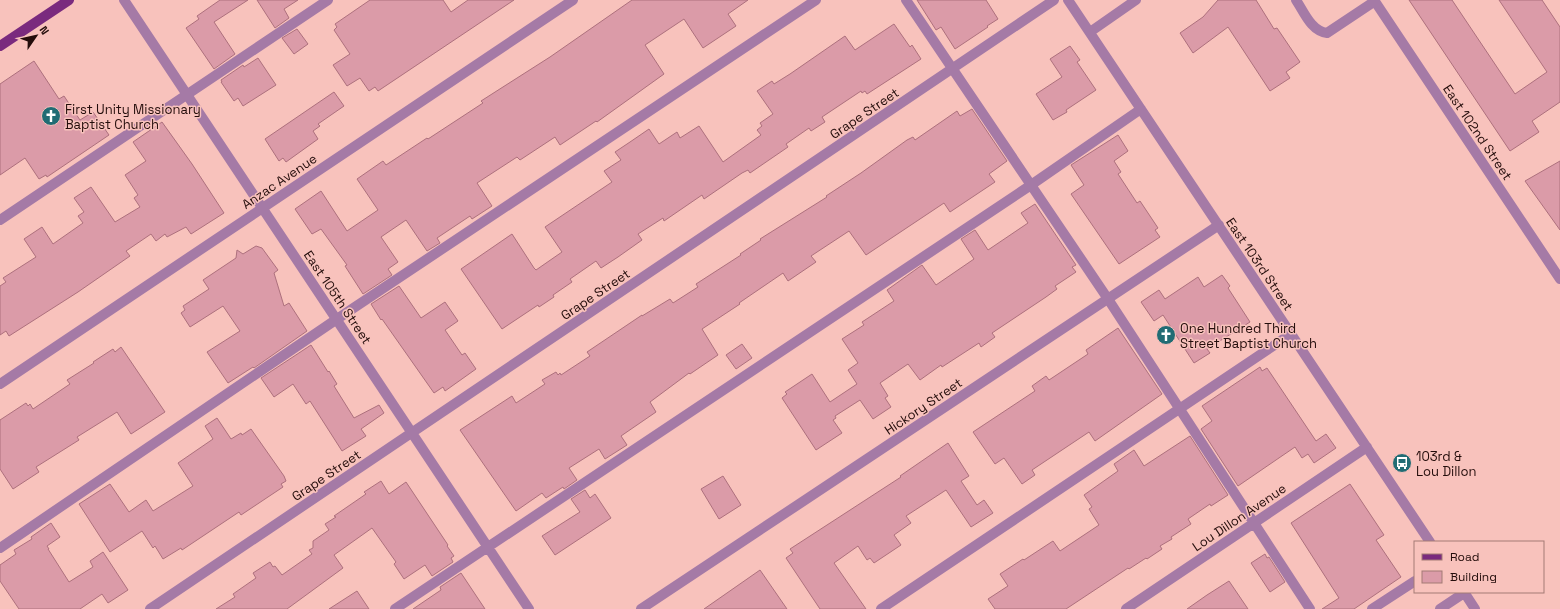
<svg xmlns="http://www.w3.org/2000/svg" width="1560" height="609" font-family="'Space Grotesk',sans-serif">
<rect width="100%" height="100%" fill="#f8c2bc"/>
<path fill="#db9ba8" stroke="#ad707d" d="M220 0H248L214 22 235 54 214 69 186 28 199 19 197 16Z
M257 0H298L284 9 289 18 275 28Z
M370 0H443L451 12 468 0H514L378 91 375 87 369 91 360 78 347 86 333 65 350 54 334 30 337 27 335 24Z
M632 0H748L728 14 736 26 703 48 684 19 645 45 664 74 597 122 596 121 560 145 555 137 520 160 517 157 477 183 492 206 472 219 470 216 437 238 440 243 427 251 406 220 381 237 398 262 388 269 392 275 363 294 345 266 347 265 321 229 312 234 295 209 321 191 347 231 378 210 357 179 383 161 386 165 427 138 428 139 483 103 481 101 550 57Z
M917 0H986L998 19 987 26 988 27 955 49 941 27 936 30Z
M1218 0H1256L1274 29 1277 28 1300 62 1286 72 1290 78 1270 91 1228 27 1193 53 1180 33 1203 17Z
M1409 0H1452L1515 94 1547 72 1499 0H1542L1560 27V102L1532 121 1539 132 1510 151Z
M894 24 910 47 912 45 921 59 867 94 865 91 862 93 861 91 822 117 825 122 811 131 809 128 786 144 788 147 750 173 748 170 742 173 704 199 702 195 664 221 663 218 638 234 642 240 618 257 601 268 596 261 570 279 572 282 553 295 554 297 539 307 538 305 502 329 461 269 512 234 534 268 536 270 562 252 545 227 612 182 604 171 621 160 615 152 630 142 649 129 659 144 677 132 680 138 699 126 723 162 761 135 757 130 762 126 760 123 773 114 757 91 772 81 774 84 790 74 845 36 855 50Z
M297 29 308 44 294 54 282 38Z
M1070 46 1080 60 1077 62 1096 90 1066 110 1067 112 1053 120 1036 94 1062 77 1050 59Z
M258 58 276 85 243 106 238 98 234 101 221 82H222L221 80 243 65 244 67Z
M34 61 59 99 64 96 80 120 93 112 109 135 47 177 46 175 39 179 25 158 0 175V84Z
M334 92 344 106 318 124 320 126 313 131 318 139 286 162 283 158 279 161 265 139Z
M972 109 1007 161 989 174 995 182 950 212 944 203 866 255 849 231 811 256 816 262 788 281 783 273 739 303 740 304 702 329 718 355 690 374 689 373 650 402 656 412 621 436 627 445 605 459 599 449 569 468 577 480 564 489 563 487 546 498 542 493 516 511 460 430 512 396 516 403 545 384 542 380 556 372 558 375 560 373 561 375 590 356 587 352 642 315V316L670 299 673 303 698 287 696 284 741 255 740 254 761 240 760 239 827 197 826 196 861 173 907 140 913 137 915 140 957 111 960 116Z
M162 122 192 164 224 213 191 234 186 227 167 237 165 234 156 241 151 234 126 251 130 256 78 292 9 336 6 331 0 335V286L6 282 3 278 36 257 24 239 42 227 53 244 83 223 78 216 84 212 74 198 91 187 115 222 140 207 134 198 138 195 125 175 146 161 133 142Z
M1118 135 1128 151 1114 161 1121 172 1118 174 1137 203 1140 201 1158 228 1155 230 1160 237 1119 264 1071 194 1084 185 1071 165Z
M1560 161V230L1525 181Z
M1035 204 1076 265 1072 267 1076 272 1055 286 1057 289 1046 297 992 333 995 337 981 347 979 343 942 367 941 365 920 380 908 364 880 383 888 396 885 398 891 407 873 419 860 400 835 416 836 418 833 420 842 433 816 450 782 398 787 394 785 392 812 374 830 402 857 384 848 370 858 363 842 339 864 325 862 322 894 301 887 290 922 265 936 285 974 259 961 239 975 230 988 250 1028 223 1021 213Z
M256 246 262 248 278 270 274 273 284 306 289 303 307 331 254 368 253 367 228 383 207 352 240 331 223 306 190 327 181 313 185 310 183 306 209 289 203 280 236 258 237 250 243 254Z
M1222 275 1230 286 1228 288 1250 322 1207 349 1210 353 1194 363 1163 315 1154 321 1141 302 1159 290 1165 299 1198 277 1204 287Z
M399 286 421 318 445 302 458 321 445 330 462 355 465 353 476 369 445 391 443 387 434 393 382 319 381 320 371 304Z
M1118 328 1162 394 1095 441 1089 432 1032 470 1035 475 1022 484 1004 458 995 464 973 432 1035 391 1032 386 1046 376 1049 380 1088 354 1086 350Z
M742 344 752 358 736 369 726 355Z
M311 345 328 372 329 371 337 384 334 386 354 418 379 405 384 413 361 429 366 436 342 451 310 401 306 404 293 384 274 397 261 378Z
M121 347 165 412 131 434 117 412 77 437 79 440 36 467 39 472 13 489 0 469V420L26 403 28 406 30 404 33 409 70 384 67 380 94 363 93 362 113 349 115 352Z
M1260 367 1262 371 1267 368 1316 441 1326 434 1336 448 1314 463 1308 454 1302 458 1295 447 1238 486 1201 429 1212 421 1202 406Z
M217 418 231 439 241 433 242 435 251 429 284 476 286 481 281 484 283 487 241 515 239 512 182 550 181 548 163 559 155 546 153 548 142 531 110 552 79 504 110 484 129 512 146 500 153 511 193 486 178 463 213 439 205 426Z
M1190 436 1228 495 1211 506 1210 504 1188 519 1191 524 1171 537 1172 539 1160 546 1162 549 1147 559 1146 558 1129 569 1128 568 1066 609H995L988 599 1008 586 1000 574 1023 559 1024 560 1053 541 1060 551 1099 525 1089 509 1092 507 1084 495 1118 471 1114 464 1134 450 1144 466Z
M948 443 969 476 961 481 977 505 984 500 993 513 971 527 946 490 906 516 911 523 894 535 901 545 874 563 870 558 867 560 858 546 834 563 866 609H820L786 558 793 553 790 549 901 477 900 476Z
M723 476 741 505 719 519 701 489Z
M381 481 389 494 406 482 448 545 447 546 454 556 451 558 453 562 432 576 425 565 404 579 394 564 396 562 372 528 334 555 343 568 287 609H216L235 597 233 594 256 578 253 573 270 562 273 567 275 566 282 575 312 554 309 550 313 548V541L329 530 325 524 336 517 334 516 366 494 364 492Z
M1350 484 1384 535 1376 540 1401 577 1354 609H1322L1339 598 1291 523Z
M585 490 590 498 595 494 611 518 555 555 542 536 580 512 571 499Z
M51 523 60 537 47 546 49 549H48L69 582 93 567 90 561 103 552 128 590 108 603 102 594 80 609H19L0 581V565L16 554 14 550 32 539 31 537Z
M1265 554 1267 558 1269 557 1285 582 1270 592 1251 563Z
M760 570 787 609H704Z
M461 573 485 609H413L441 590 440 587Z
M1229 581 1248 609H1187L1207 595Z
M357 591 369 609H329Z"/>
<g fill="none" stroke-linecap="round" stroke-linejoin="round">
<path stroke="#a57aa6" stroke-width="10" d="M124 0 529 609
M906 0 1108 299 1310 609
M1068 0 1430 542
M1296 0C1304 12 1311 31 1327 33L1375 1
M1374 0 1560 279
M1090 32 1136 0
M0 220 328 0
M0 384 573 0
M0 548 337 319 816 0
M1464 592 1475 609
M150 609 1054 0
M395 609 1031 185 1141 109
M641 609 1219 225
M881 609 1291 334
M1126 609 1367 447
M1372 609 1415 581
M1440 609 1464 593"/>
<path stroke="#7a2a7e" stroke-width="10" d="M0 46 69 0"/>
</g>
<defs>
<symbol id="church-disc" viewBox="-11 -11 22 22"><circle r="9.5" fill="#216c74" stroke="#f8c2bc"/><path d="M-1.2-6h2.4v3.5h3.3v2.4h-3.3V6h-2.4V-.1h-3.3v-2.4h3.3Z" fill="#fff"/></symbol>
<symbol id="bus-disc" viewBox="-11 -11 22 22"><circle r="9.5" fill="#216c74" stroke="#f8c2bc"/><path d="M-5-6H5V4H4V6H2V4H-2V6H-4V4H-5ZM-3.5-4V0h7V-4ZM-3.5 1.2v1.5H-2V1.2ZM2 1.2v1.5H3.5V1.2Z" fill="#fff"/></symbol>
</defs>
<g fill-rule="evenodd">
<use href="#church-disc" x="40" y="105" width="22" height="22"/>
<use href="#church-disc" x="1155" y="324" width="22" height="22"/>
<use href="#bus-disc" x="1391" y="452" width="22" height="22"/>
</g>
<g text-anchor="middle" stroke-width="3" stroke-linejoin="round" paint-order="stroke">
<g font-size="13" fill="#240d0b" stroke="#f8c2bc" text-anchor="start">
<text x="65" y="114">First Unity Missionary<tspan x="65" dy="15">Baptist Church</tspan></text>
<text x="1180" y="333">One Hundred Third<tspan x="1180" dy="15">Street Baptist Church</tspan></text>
<text x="1416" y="461">103rd &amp;<tspan x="1416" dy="15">Lou Dillon</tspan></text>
</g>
<g font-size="13" fill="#240d0b" stroke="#f8c2bc">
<text transform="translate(864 113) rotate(-34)" y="5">Grape Street</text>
<text transform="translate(1478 132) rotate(56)" y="5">East 102nd Street</text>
<text transform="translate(279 181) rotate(-34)" y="5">Anzac Avenue</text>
<text transform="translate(1260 264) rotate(56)" y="5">East 103rd Street</text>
<text transform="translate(595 294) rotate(-34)" y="5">Grape Street</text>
<text transform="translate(338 297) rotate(56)" y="5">East 105th Street</text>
<text transform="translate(923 406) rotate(-34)" y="5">Hickory Street</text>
<text transform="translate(326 475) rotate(-34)" y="5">Grape Street</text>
<text transform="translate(1239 517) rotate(-34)" y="5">Lou Dillon Avenue</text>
</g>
</g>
<rect x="1414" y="541" width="130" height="52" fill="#f8c2bc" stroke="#a37a75"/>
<rect x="1422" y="554" width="20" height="6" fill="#7a2a7e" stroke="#a37a75"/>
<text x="1450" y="561" font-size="12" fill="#240d0b">Road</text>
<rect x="1422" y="571" width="20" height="12" fill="#db9ba8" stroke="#a37a75"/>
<text x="1450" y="581" font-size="12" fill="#240d0b">Building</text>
<g transform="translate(36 36) rotate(56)" stroke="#f8c2bc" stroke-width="3" paint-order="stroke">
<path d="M0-3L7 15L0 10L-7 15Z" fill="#240d0b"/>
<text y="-6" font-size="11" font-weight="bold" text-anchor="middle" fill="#240d0b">N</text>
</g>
</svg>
